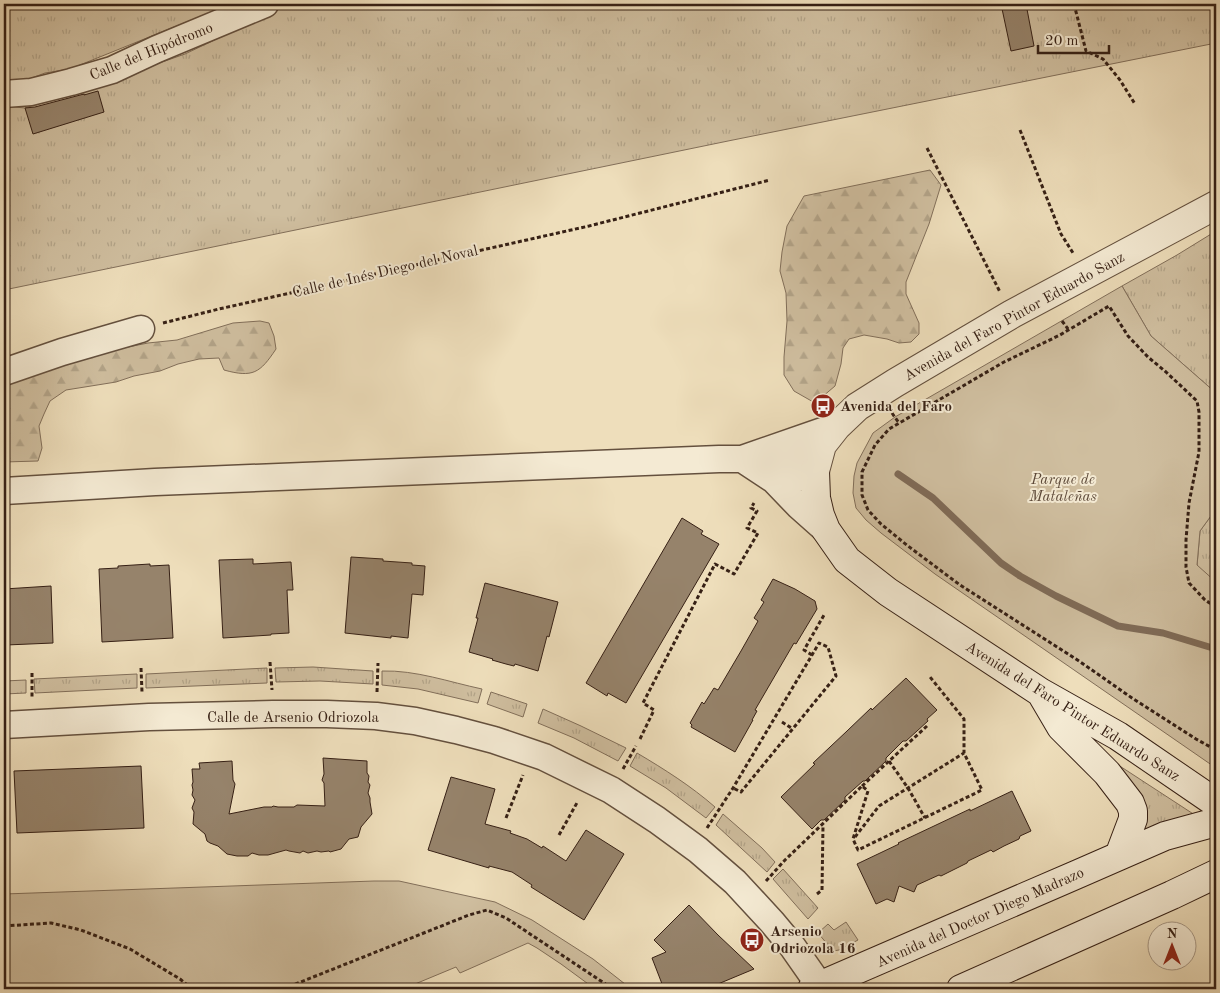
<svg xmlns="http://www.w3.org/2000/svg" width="1220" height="993" font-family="'Old Standard TT',serif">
<defs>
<pattern id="grass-tufts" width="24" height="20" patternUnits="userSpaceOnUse" patternTransform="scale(1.25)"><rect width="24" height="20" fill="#cfbe9f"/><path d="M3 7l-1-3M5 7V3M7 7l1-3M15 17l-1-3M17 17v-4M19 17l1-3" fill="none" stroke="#b2a388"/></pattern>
<pattern id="forest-firs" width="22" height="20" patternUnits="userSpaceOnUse" patternTransform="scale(1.25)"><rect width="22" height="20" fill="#cfbe9f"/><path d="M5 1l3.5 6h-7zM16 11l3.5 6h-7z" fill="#b2a388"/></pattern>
</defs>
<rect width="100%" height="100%" fill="#eedebb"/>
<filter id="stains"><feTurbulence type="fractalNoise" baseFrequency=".004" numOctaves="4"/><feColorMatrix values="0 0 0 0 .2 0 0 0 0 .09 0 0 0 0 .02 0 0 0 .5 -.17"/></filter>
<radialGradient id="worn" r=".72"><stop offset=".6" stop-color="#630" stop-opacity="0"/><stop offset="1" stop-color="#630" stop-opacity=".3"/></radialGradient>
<path fill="url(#grass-tufts)" stroke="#826f5a" d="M4 4H231L70 69 45 73 21 82 4 83Z
M290 4H1216V43L728 141 4 290V106L25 108 82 90 185 54Z
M1216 231V393L1151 336 1122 286 1177 255Z
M1216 509V582L1197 566 1200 531Z
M313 667 373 671V684L320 681 276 682 275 668Z
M267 668V683L146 688V674Z
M382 671C416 670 449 682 482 689L478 703 418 689 382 685Z
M137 674V688L35 693 34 679Z
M26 680V693L4 694V681Z
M491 692 527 704 523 717 487 704Z
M543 709 581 726 626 748 618 761 574 738 538 723Z
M1086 744 1201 819 1133 837Z
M637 753C664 769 691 786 715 807L706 818 666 788 630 766Z
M723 814 762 848 775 862 767 872 716 825Z
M783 869 818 908 808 919 773 879Z
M846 922 858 940 839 950 833 951 818 933 828 924 834 930Z"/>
<path fill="url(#forest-firs)" stroke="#826f5a" d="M930 170 941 185 929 224 906 282V294L919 323V334L911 342 899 343 887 339 864 335 849 339 843 348 841 364 835 386 815 403 794 391 784 375V357L787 321 786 293 780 271 782 252 787 226 804 196Z
M260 321 269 323 274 336 276 349C260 373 253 378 224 370L219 358 199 359 178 364 160 371 134 376 116 382 66 390 50 401 44 414 39 426 42 448 38 461 4 462V386L28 376 113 350 148 343 177 340 233 323Z"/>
<path fill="#cfbe9f" stroke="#826f5a" d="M1122 286 1151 336 1216 393V509L1200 531 1197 565 1216 582V768L935 574 881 533 866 520 856 508 853 493 854 476 857 463 873 433 895 417Z
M374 881H399L495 902 532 920 593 959 625 984 630 989H595L561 964 537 948 528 943 460 973 456 967 403 989H4V894Z"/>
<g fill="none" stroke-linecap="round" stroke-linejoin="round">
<path stroke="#7f6b57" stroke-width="7" d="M898 474 933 498 1001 563 1020 576 1056 596 1118 626 1163 633 1216 649"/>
</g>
<path fill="#96836b" stroke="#362015" d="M1001 4H1026L1034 46 1011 51Z
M98 91 104 112 33 134 25 108 35 107 84 94V95Z
M682 518 703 531 701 534 719 544 626 703 608 693 607 696 586 683Z
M351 557 383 559V561L412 563V565L425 566 423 595 412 594 408 638 391 636V638L345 633Z
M253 559V564L291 562 293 590H287L289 633 271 634V635L223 638 219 560Z
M150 564V566L169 565 173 638 102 642 99 569 118 568V566Z
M773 579 795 589 815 601 817 609 796 644 794 643 755 710 757 711 752 720H753L735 752 691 727 692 725 690 723 702 702 704 704 714 688 718 690 741 651 758 621 754 618 764 602 761 600Z
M485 583 558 602 549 637 547 636 538 671 515 664 514 666 506 664 492 660 493 659 469 652 478 618H476Z
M51 586 53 643 6 645 5 613H4V589Z
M906 678 937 710 927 719 928 721 906 741H903L886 758V761L865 781H863L845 797V800L824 820H821L812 829 781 797 815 764 813 763 847 731 871 708 872 710Z
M323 758 367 761V773L369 776 368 782 370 785 368 793 370 798V802L372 814 361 827 358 837 349 839 341 849 330 852 329 851 321 852 317 851 308 853 303 851 300 853 289 851 286 850 268 855H259L252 853 248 856H237L227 854 218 846 210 843 207 841 205 834 193 824 194 812 192 808 195 800 192 795 193 790 192 785 193 782 192 769H200L199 763 232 761 233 780 235 784 229 814 264 807H272L273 806 278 807H294L297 805 325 806 324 783 322 780 324 774Z
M141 766 144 828 17 833 14 771Z
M451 777 495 789 485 824 511 831 510 833 527 839 542 848 543 846 566 861 586 830 624 854 584 920 531 887 532 885 512 872 489 866V868L428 850Z
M1012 791 1031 831 1020 836 1019 839 1004 846 993 852 991 850 968 861 967 863 941 876 939 875 917 885 914 892 899 886 894 902 887 899 876 904 857 864 899 844 898 843 970 809V811Z
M689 905 718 935 754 969 706 989H664L652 958 666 952 654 940Z"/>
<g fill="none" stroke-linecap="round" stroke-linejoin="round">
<defs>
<path id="minor" d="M4 94 31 92 71 82 112 70 157 49 265 4
M4 372 62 352 141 329
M765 452 779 454 798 459 815 471 800 478 767 475
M742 459 774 480 799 506 826 530
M4 491 155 482 719 459H742L837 426
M4 725 149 717 273 714H327L376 716 415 721 456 730 494 740 544 757 611 790 657 820 698 850 735 882 772 922 792 946 820 986 824 989"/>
<path id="tertiary" d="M815 471 822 445 837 426 857 407 895 383 1012 314 1216 205"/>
<path id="secondary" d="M815 471 816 498 820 515 826 530 847 560 888 592 1040 692 1118 736 1216 803
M1041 693 1061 727 1107 773 1130 803 1133 811V819L1119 856
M812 989 1078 874 1165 836 1216 822
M961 989 1172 895 1216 874"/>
</defs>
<use href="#minor" stroke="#64503e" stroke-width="29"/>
<use href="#tertiary" stroke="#64503e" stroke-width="30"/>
<use href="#secondary" stroke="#362015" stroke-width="30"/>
<path stroke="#362015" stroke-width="3" stroke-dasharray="4 2.5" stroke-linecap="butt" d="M1074 4 1086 51 1103 59 1120 80 1135 104
M1020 130 1061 234 1073 253
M927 148 1000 292
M1062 321 1068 329
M163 323 219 309 589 226 770 180
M892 413 899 423
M1216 607 1205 600 1189 583 1186 567V540L1189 503 1199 452V412L1197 401 1166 372 1148 357 1128 336 1109 306 1060 335 1004 362 889 429 875 445 862 472V495L868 510 881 524 908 546 960 585 1079 661 1132 698 1196 739 1216 750
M812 655 804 650 824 615
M270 662 272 690
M141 668 142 692
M32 673V699
M377 692 378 663
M782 722 793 729
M640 739 654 710 643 703 715 564 734 574 758 533 747 528 757 511 751 508 754 503
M889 761 908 788 925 818
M623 769 636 746
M862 786 927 726
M506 818 523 775
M707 828 733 788 812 655 819 643 828 647 836 676 741 792 733 788
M559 835 578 801
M855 837 879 806 964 753
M766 881 785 860 862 786 868 791 853 839 858 850 982 790 964 753V719L930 677
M817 894 822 890 823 825
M4 926 51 923 81 930 130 949 180 979 192 989
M283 989 469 915 487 910 506 918 613 989"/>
<use href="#minor" stroke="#f4ead3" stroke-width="26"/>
<use href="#tertiary" stroke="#f4ead3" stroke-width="28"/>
<use href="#secondary" stroke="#f4ead3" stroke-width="28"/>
</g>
<defs>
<symbol id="bus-disc" viewBox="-11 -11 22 22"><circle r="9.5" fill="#8f2418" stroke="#f4ead3"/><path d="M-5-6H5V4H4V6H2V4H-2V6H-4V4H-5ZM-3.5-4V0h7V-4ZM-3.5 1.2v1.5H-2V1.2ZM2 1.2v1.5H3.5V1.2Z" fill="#fff"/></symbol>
</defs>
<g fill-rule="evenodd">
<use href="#bus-disc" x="809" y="392" width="28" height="28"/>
<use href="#bus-disc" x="738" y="926" width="28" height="28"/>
</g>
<g text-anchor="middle" stroke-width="4" stroke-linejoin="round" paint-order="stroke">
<g font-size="15" fill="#362015" stroke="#f4ead3">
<text transform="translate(151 51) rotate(-22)" y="5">Calle del Hipódromo</text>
<text transform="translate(385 271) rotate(-13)" y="5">Calle de Inés Diego del Noval</text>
<text transform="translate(1014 316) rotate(-29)" y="5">Avenida del Faro Pintor Eduardo Sanz</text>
<text transform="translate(1073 711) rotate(32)" y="5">Avenida del Faro Pintor Eduardo Sanz</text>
<text x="293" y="722">Calle de Arsenio Odriozola</text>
<text transform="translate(980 917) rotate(-24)" y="5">Avenida del Doctor Diego Madrazo</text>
</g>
<g font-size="15" font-weight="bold" fill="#362015" stroke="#f4ead3" text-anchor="start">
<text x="840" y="411">Avenida del Faro</text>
<text x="770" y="936">Arsenio<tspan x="770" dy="17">Odriozola 16</tspan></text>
</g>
<g font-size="15" font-style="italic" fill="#5c4838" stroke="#f4ead3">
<text x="1063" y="484">Parque de<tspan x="1063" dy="17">Mataleñas</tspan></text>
</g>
</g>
<rect width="1220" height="993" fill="none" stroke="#eedebb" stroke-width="20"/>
<rect x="5" y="5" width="1210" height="983" fill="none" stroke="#362015" stroke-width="2.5"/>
<rect x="10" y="10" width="1200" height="973" fill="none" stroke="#362015"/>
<g transform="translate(1172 946)"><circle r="24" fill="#f4ead3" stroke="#a89987"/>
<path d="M0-4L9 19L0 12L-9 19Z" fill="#8f2418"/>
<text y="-8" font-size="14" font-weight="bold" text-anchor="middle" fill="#362015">N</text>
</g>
<path d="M1038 45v8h71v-8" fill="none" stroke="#362015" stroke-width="2.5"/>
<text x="1045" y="45" font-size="15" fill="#362015" stroke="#f4ead3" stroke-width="4" paint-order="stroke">20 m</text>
<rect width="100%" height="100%" filter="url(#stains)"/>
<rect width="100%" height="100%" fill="url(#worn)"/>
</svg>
